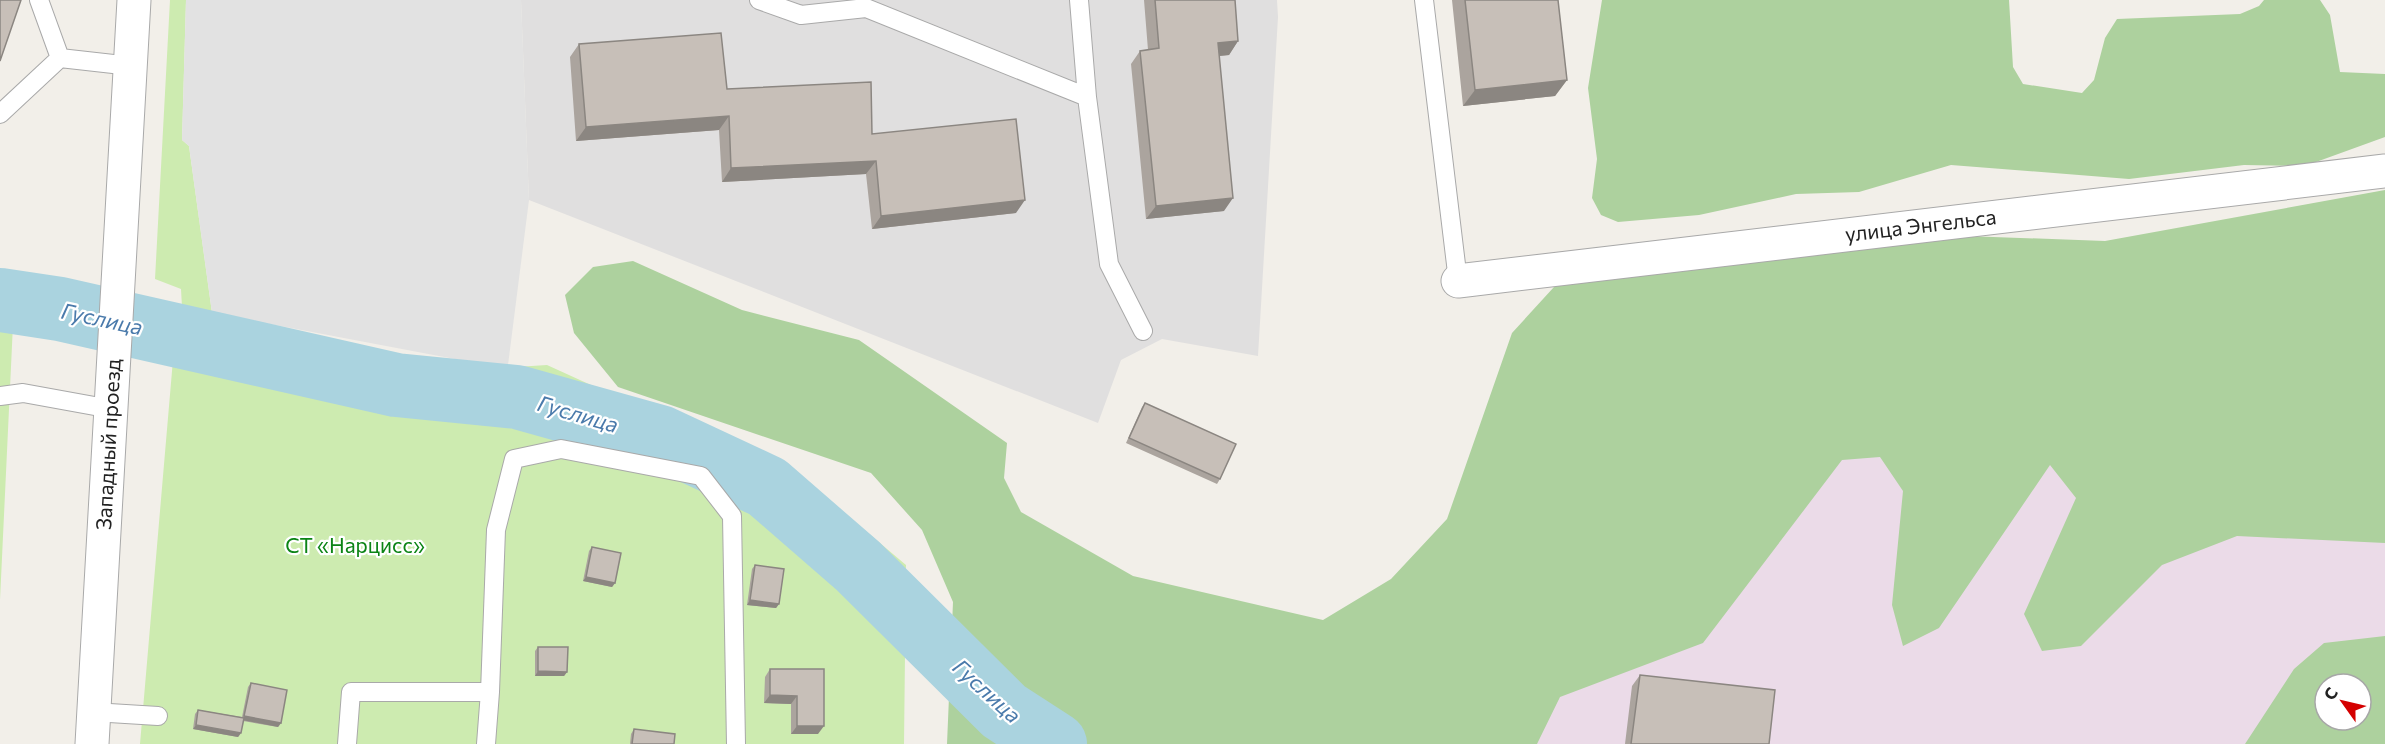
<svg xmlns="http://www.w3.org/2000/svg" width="2385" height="744" font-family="Commissioner,sans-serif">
<rect width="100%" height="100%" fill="#f2efe9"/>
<path fill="#e0dfdf" d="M521 0H1277L1278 17 1258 356 1162 339 1121 360 1098 423 529 200Z"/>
<path fill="#ebdbe8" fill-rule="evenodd" d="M2385 218V744H1527L1556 316ZM2325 684H2361V720H2325Z"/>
<path fill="#cdebb0" d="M170 0H186L182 140 189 146 212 313 182 307 181 289 155 279Z
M0 302 14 303 0 600Z
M177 313 482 369 547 365 811 485 906 565 904 744H140Z"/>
<path fill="#add19e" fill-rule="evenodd" d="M1602 0H2009L2013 67 2023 84 2082 93 2094 80 2105 38 2117 19 2240 14 2259 6 2264 0H2320L2330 15 2340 72 2385 74V137L2305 166 2244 165 2129 179 1951 165 1859 192 1796 194 1699 215 1618 222 1601 215 1592 198 1597 159 1588 88Z
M2385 190V543L2237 536 2162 565 2081 646 2042 651 2024 614 2076 498 2050 465 1939 628 1903 646 1892 605 1903 491 1880 457 1842 460 1703 643 1560 697 1537 744H947L953 602 922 530 871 473 618 387 574 333 565 295 593 267 633 261 742 310 859 340 1007 443 1004 478 1021 512 1133 576 1323 620 1391 579 1447 519 1512 333 1565 275 1801 230 2105 241Z
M2385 636V744H2245L2294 669 2324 643ZM2325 684H2361V720H2325Z"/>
<path fill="#e2e2e2" d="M186 0H521L529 200 508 365 476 363 212 313 189 146 182 140Z"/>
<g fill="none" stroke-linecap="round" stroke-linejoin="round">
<path stroke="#aad3df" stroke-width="64" d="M0 300 60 309 396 385 517 397 660 437 767 487 858 566 1004 711 1055 744"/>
<defs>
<path id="service" d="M39 0 60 58 131 66
M759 0 801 15 866 8 1087 97 1079 0
M1424 0 1458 281
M1087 97 1109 264 1143 331
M0 114 60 58
M0 396 23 393 111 409
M93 712 158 716
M347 744 351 692H490L496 530 514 459 561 449 701 476 732 516 736 744
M486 744 490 692"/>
<g id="minor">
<path id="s1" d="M1458 281 2385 171"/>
</g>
<g id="tertiary">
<path id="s2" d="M92 744 134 0"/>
</g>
</defs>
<use href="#service" stroke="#a9a9a9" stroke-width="20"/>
<use href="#minor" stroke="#a9a9a9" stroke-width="35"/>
<use href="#tertiary" stroke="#a9a9a9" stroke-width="35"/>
<use href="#service" stroke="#fff" stroke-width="18"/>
<use href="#minor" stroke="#fff" stroke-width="33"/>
<use href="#tertiary" stroke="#fff" stroke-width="33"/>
</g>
<path fill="#aba49e" d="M1144 0H1235L1238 41 1229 55 1219 56 1224 211 1146 219 1131 64 1140 51 1148 50Z
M1452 0H1558L1567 80 1555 96 1463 106Z
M579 44 872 134 1016 213 872 229 866 174 722 182 719 130 576 141 570 57Z
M1145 403 1220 479 1217 484 1126 443 1142 407Z
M592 547 615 583 612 587 583 581 589 551Z
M755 565 779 604 776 608 747 605 752 569Z
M538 647 567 672 564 676H535V651Z
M770 669H824L818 734H791V704L764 703 765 677Z
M1640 675 1769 744H1625L1632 686Z
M251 683 281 723 278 727 243 721 241 733 238 737 193 729 195 714 198 710 242 717 248 687Z
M634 729 674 744H630L631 734Z"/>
<path fill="#8b8681" d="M1238 41 1229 55 1209 57 1218 43Z
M1567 80 1555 96 1463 106 1475 90Z
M729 116 719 130 576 141 586 127Z
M876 161 866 174 722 182 731 168Z
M1233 198 1224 211 1146 219 1156 206Z
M1025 200 1016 213 872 229 881 216Z
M586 577 615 583 612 587 583 581Z
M750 600 779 604 776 608 747 605Z
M538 671 567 672 564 676H535Z
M770 695 797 696 791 704 764 703Z
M244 716 281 723 278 727 242 720Z
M196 725 241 733 238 737 193 729Z
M797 726H824L818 734H791Z"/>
<path fill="#c7bfb8" stroke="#8b8681" stroke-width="1.5" d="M0 0H21L0 61Z
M1155 0H1235L1238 41 1218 43 1233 198 1156 206 1140 51 1159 48Z
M1465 0H1558L1567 80 1475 90Z
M721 33 727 89 871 82 872 134 1016 119 1025 200 881 216 876 161 731 168 729 116 586 127 579 44Z
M1145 403 1236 444 1220 479 1129 438Z
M592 547 621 553 615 583 586 577Z
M755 565 784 569 779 604 750 600Z
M538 647H568L567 672 538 671Z
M770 669H824V726H797V696L770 695Z
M1640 675 1775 690 1769 744H1631Z
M251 683 287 690 281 723 244 716Z
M198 710 244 718 241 733 196 725Z
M634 729 675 734 674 744H632Z"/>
<g text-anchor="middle" stroke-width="4.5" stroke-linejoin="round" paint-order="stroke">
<g font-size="21" fill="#222" stroke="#fff">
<text dy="7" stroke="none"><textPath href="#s1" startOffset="466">улица Энгельса</textPath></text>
<text dy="7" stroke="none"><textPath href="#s2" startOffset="300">Западный проезд</textPath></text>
</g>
<g font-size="21" fill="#0c8416" stroke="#fff">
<text x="355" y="553">СТ «Нарцисс»</text>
</g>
<g font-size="22" font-style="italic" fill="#4a7aab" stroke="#fff">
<text transform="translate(102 319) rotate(12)" y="8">Гуслица</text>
<text transform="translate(578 414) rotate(16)" y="8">Гуслица</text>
<text transform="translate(987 691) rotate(42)" y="8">Гуслица</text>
</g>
</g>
<g transform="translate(2343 702) rotate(304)"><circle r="28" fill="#ffffff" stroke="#a7a7a7" stroke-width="1.5"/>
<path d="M0-4.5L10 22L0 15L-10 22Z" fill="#d40000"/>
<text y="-9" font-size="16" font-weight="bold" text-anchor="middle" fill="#222222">С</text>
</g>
</svg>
